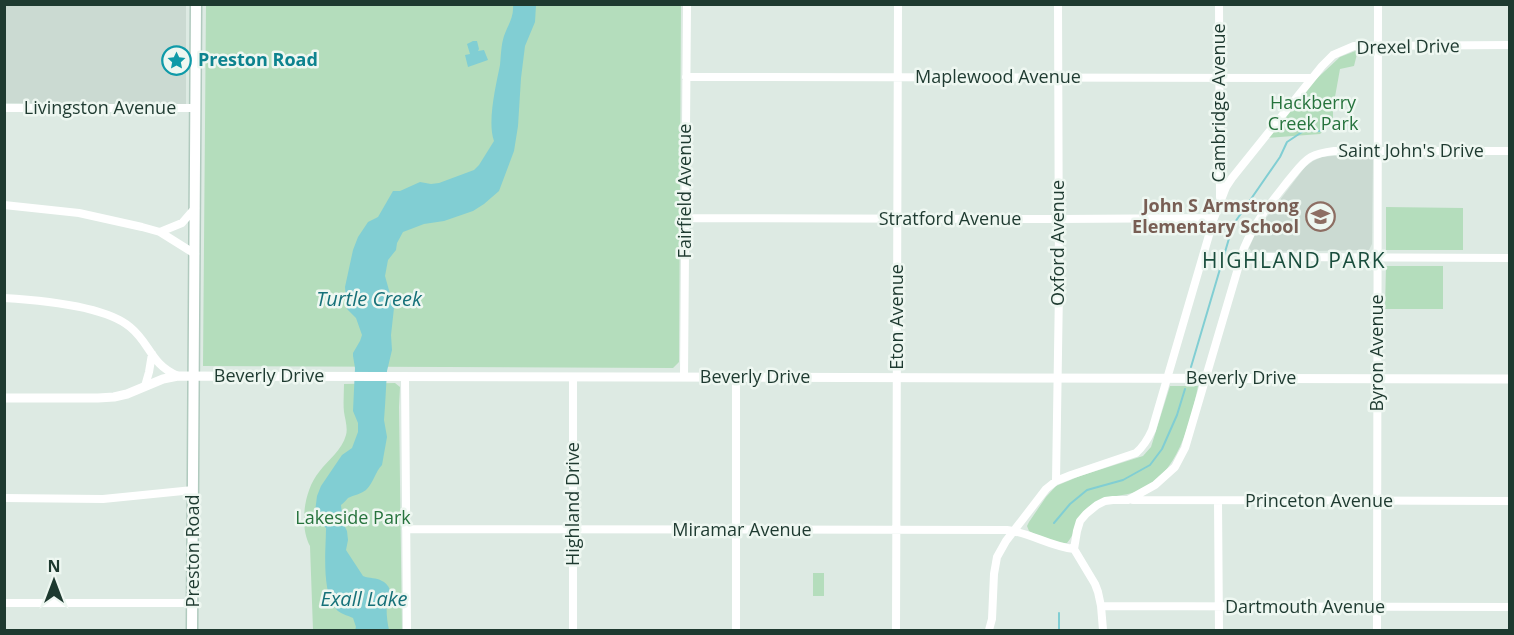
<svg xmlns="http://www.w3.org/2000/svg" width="1514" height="635" font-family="'Open Sans',sans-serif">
<rect width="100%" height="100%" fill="#ddeae3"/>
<path fill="#cbdad2" d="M5 5H186V105L5 103Z
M1332 156H1373L1372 244 1369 250 1252 252 1249 248 1257 230 1305 167 1313 161 1322 157Z"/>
<path fill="#b4ddbc" d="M206 5H681L679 362 673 368 203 366Z
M1358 50 1354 66 1340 69 1333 108V122L1320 134 1266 138 1311 84 1340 57Z
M1386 207 1463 208V250H1386Z
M1386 266H1443V309H1385Z
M395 383 400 387 399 407 402 630H313L310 546C299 526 304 490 319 472 328 460 342 450 346 435 348 428 345 419 344 412 343 403 344 393 344 384Z
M1170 386H1198C1191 422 1177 476 1139 491 1123 497 1106 494 1091 505 1077 514 1077 532 1067 543 1054 544 1041 537 1029 531L1027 526 1029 522 1046 497 1056 486 1080 476 1143 456 1151 447Z
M813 573H824V596H813Z"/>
<path fill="#81ced3" d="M513 5H536L535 22 525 46 521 78 518 126 514 151 499 191 484 204 473 211 444 221 424 224 403 232 397 243 396 250 388 260 385 276 394 308 391 335 392 350 387 371 385 406 384 420 387 437 382 465C375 472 374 482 366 490 361 494 354 495 348 498 346 500 344 503 341 505L343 523 347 531 348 540 346 550 363 576C370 579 376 577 382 581 386 583 390 587 390 592 390 593 388 600 387 601 386 611 387 621 389 630H355L356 627 353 618C347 615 340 614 336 609 321 591 326 549 326 528L320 522 315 512 317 496 321 486 342 455 352 448 358 432V423L353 411 355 368 353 356V353L360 341 362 335 356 318 347 309 345 287 353 250 358 237 368 222 378 217 393 191H400L420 182 431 184 439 183 474 170 479 165 494 141C487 122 496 85 500 65 501 56 501 45 504 36 508 25 514 17 513 5Z
M473 41H477L479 49 478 51 484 50 488 60 468 67 465 55 470 54 467 44Z"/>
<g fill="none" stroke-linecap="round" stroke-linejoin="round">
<path stroke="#81ced3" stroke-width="2" d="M1191 367 1233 225 1280 157 1287 142 1305 130 1320 131 1325 124
M1054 523 1070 504 1087 490 1123 480 1150 465 1162 449 1177 415 1185 389
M1059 630V613"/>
<defs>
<path id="secondary" d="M192 630 196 4"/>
</defs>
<use href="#secondary" stroke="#b0cabe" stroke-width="13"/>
<path stroke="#fff" stroke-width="8" d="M1219 4 1220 197
M686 77 1311 78
M4 108H195
M4 205 79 213 142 227 160 232 195 254
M685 218 1058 219 1214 218
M160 232 182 223 195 208
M1241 257 1510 258
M4 298C38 300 104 305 130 327 151 344 150 364 178 376
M405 376 407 630
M684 377 687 4
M145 386 149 372 152 354
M1056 481 1059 289 1058 4
M4 498 103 499 193 490
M1133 500 1510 501
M1218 501 1219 630
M406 529 1007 530C1031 533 1051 547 1074 549
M4 603H192
M1101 606 1510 607
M573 630V377
M736 630V377
M896 630 898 4
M989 630 992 619 994 574 997 557 1006 541 1046 489 1056 481 1071 475 1136 453C1144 446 1148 439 1152 430L1214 218 1226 187 1232 178 1322 66 1333 55 1354 46 1510 45
M1103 630 1101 606 1098 592 1095 584 1074 549 1077 531 1080 521 1086 514 1097 505 1105 501 1113 500H1128L1155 485 1175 467 1185 448 1244 248C1256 220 1270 204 1288 181 1295 173 1302 162 1311 157 1318 153 1326 152 1334 151H1510
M1377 630 1378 4"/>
<path stroke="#fff" stroke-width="9" d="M4 398H98L114 397 127 394 163 379 178 376 1510 379"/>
<use href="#secondary" stroke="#fff" stroke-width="10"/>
</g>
<defs>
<symbol id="sight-ring" viewBox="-11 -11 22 22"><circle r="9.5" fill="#eef7f1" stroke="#0f9aa8" stroke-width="1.5"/><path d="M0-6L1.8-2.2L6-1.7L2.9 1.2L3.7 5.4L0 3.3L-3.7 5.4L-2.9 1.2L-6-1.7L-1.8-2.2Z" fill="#0f9aa8"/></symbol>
<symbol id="school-ring" viewBox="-11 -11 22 22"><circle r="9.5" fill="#eef7f1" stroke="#8d6e63" stroke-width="1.5"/><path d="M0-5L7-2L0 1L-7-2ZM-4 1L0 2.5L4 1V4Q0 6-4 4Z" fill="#8d6e63"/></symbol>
</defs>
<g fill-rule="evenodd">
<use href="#sight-ring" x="160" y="44" width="33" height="33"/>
<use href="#school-ring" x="1304" y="200" width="33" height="33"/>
</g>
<g text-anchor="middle" stroke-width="5" stroke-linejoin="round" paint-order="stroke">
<g font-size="18" fill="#1e3a30" stroke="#eef7f1">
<text transform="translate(1408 47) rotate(-1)" y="6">Drexel Drive</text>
<text x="998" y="83">Maplewood Avenue</text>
<text transform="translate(1219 103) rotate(-90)" y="6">Cambridge Avenue</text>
<text x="100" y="114">Livingston Avenue</text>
<text x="1411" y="157">Saint John's Drive</text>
<text transform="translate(685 191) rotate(-90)" y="6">Fairfield Avenue</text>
<text x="950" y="225">Stratford Avenue</text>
<text transform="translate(1058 243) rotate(-90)" y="6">Oxford Avenue</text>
<text transform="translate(897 317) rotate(-90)" y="6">Eton Avenue</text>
<text transform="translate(1377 353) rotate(-90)" y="6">Byron Avenue</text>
<text x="269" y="382">Beverly Drive</text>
<text x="755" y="383">Beverly Drive</text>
<text x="1241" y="384">Beverly Drive</text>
<text x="1319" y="507">Princeton Avenue</text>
<text transform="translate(573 504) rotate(-90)" y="6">Highland Drive</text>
<text x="742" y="536">Miramar Avenue</text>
<text transform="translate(193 551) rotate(-90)" y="6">Preston Road</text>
<text x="1305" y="613">Dartmouth Avenue</text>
</g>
<g font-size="18" font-weight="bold" fill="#0d838f" stroke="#eef7f1" text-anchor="start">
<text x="198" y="66">Preston Road</text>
</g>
<g font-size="18" fill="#26733d" stroke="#eef7f1">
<text x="1313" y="109">Hackberry<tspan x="1313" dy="21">Creek Park</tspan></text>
<text x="353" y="524">Lakeside Park</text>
</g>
<g font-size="18" font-weight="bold" fill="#785e54" stroke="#eef7f1" text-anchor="end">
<text x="1299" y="212">John S Armstrong<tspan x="1299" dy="21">Elementary School</tspan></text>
</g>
<g font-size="20" font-style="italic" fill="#167179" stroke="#eef7f1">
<text x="369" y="306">Turtle Creek</text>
<text x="364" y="606">Exall Lake</text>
</g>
<g font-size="21" letter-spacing="1.5" fill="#194d3c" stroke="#eef7f1">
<text x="1294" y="268">HIGHLAND PARK</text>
</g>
</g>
<rect width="1514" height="635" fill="none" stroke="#1e3a30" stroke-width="12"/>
<g transform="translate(54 581)" stroke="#eef7f1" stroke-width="4.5" paint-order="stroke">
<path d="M0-4.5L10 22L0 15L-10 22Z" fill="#1e3a30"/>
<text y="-9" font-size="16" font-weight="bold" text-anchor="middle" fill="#1e3a30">N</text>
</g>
</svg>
